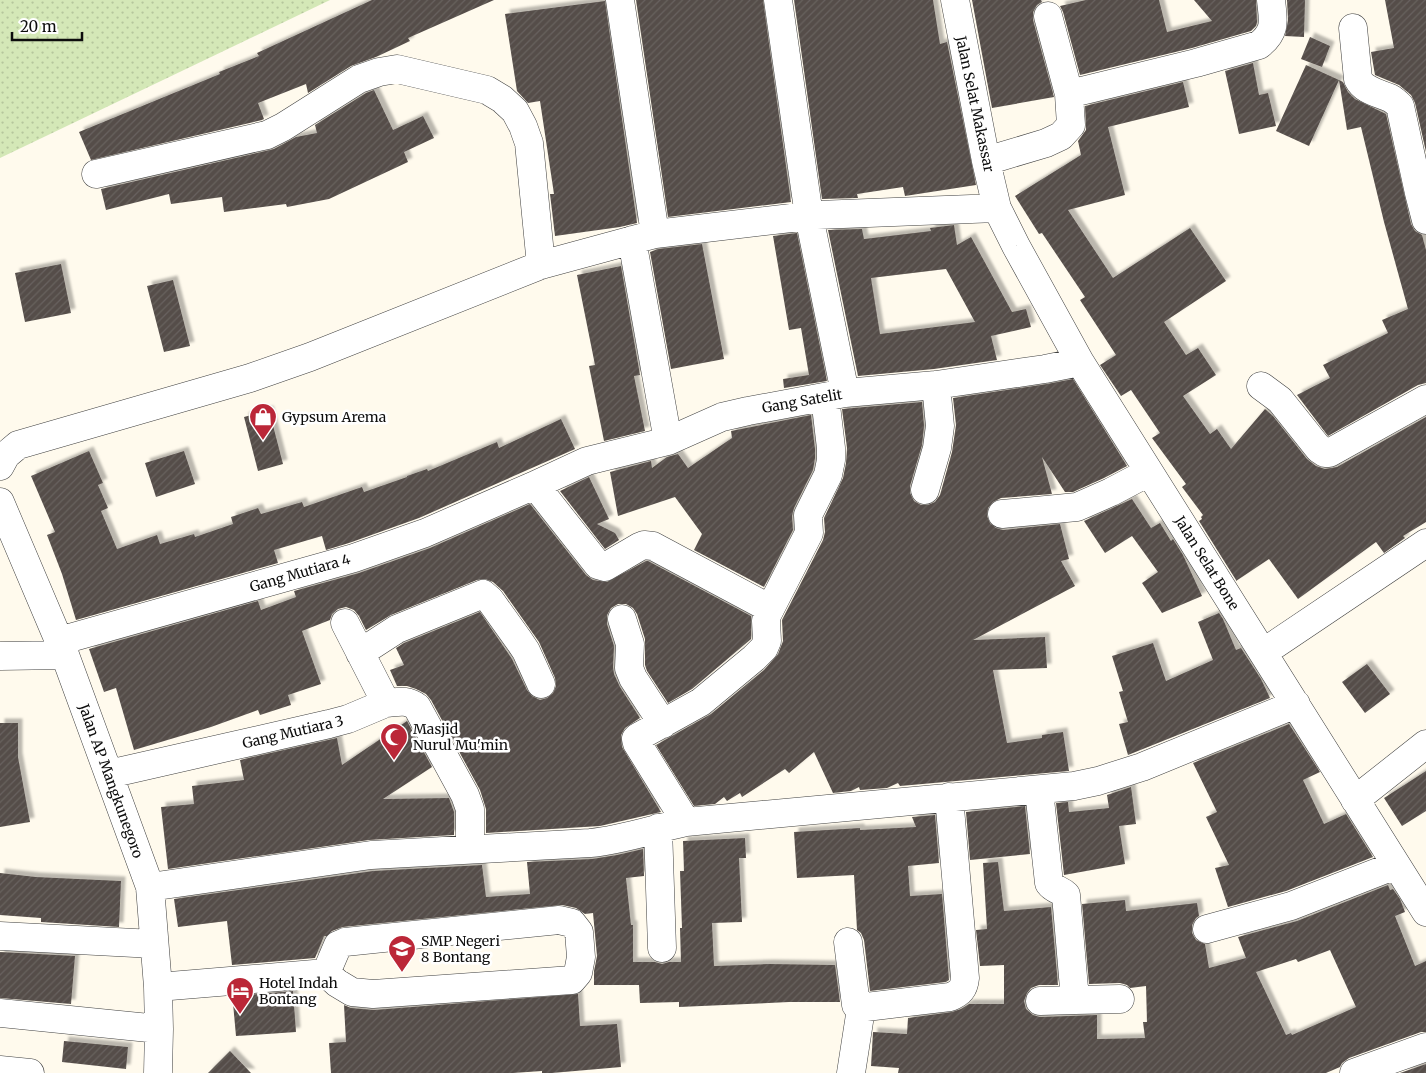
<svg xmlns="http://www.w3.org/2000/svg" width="1426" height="1073" font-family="Merriweather,serif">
<defs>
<pattern id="grass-dots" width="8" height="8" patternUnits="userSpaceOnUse" patternTransform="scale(1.25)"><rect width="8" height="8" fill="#d4e8b7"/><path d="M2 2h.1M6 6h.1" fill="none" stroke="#b5c69c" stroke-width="1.8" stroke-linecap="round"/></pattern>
<pattern id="building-hatch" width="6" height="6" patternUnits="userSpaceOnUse" patternTransform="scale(1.25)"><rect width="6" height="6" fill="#554d49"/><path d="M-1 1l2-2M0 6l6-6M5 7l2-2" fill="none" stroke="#68625f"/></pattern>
<filter id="shadow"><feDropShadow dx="4.5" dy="-4.5" stdDeviation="1" flood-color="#0004"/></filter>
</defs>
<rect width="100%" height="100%" fill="#fffaed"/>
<path fill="url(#grass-dots)" d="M0 0H330L0 158Z"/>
<path fill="url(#building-hatch)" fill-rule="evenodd" filter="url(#shadow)" d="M372 0H494L408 38 410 41 376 57 351 66 308 93 306 84 258 103 264 119 262 120 91 160 79 132 220 74 219 72 259 56 257 53Z
M636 0H763L791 202 668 217Z
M794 0H933L940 44 947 42 976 185 905 196 903 187 857 194 858 198 822 199Z
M972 0H1041L1042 2 1037 5 1033 12V20L1054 97 992 108Z
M1086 0H1159L1167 32 1212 21 1194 0H1256L1257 22 1256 26 1251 31 1192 48 1080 75 1063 12 1060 6Z
M1287 0H1305L1304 37 1285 36 1288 20Z
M1385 0H1426V152L1415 103 1411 95 1399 85 1375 75 1371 52 1394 48Z
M605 1 637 223 620 227 555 236 550 194H554L540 101 528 103 517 91 505 14Z
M1310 37 1330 46 1322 67 1301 59Z
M1253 63 1259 95 1268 93 1276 126 1239 134 1225 71Z
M1306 65 1339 80 1309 146 1276 131Z
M1339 80 1343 82 1348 92 1355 99 1386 114 1411 224 1415 231 1422 235 1426 250V383L1418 385 1328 436 1297 395 1330 378 1323 365 1388 333 1382 320 1408 309 1384 222 1361 127 1347 130Z
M1183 82 1189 107 1108 127 1125 195 1068 210 1113 278 1190 228 1226 281 1164 322 1186 355 1198 348 1216 375 1183 396 1210 434 1217 429 1231 449 1265 409 1273 416 1307 459 1316 466 1325 469 1337 467 1426 417V522L1403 536 1405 538 1384 553 1376 542 1298 599 1269 559 1236 581V580L1199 521 1202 519 1201 517 1203 515 1182 487 1186 484 1152 438 1160 433 1131 390 1121 396 1100 365 1116 355 1080 300 1085 297 1042 233 1039 234 1015 196 1081 155 1078 141 1086 130 1085 106Z
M374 90 393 130 423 116 434 138 404 152 408 162 329 199 287 207 286 204 224 212 222 197 171 204 169 194 106 210 101 189 274 149 296 137 317 133 315 125 366 93Z
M954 225 957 245 971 237 1012 312 1026 309 1031 327 991 336 997 360 934 369 858 376 828 230 862 229 864 239 931 231 930 228ZM946 269 975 322 880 334 871 278Z
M797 233 827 381 784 388 783 379 809 375 801 328 789 330 773 236Z
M702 244 724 359 671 369 650 252 658 249Z
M61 264 71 313 25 322 15 273Z
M621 266 640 375 634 376 645 431 604 441 589 366 595 365 577 275Z
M173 280 190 346 164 352 147 286Z
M1073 379 1127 466 1104 478 1073 492H1065L1042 457 1052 494 1001 498 993 502 988 508 987 516 990 523 996 528 1003 530 1060 524 1069 559 1061 561 1075 586 973 640 1045 637 1047 668 993 670 1007 743 1042 738V735L1063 732 1069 771 900 786 898 783 887 788 860 790 859 787 851 791 833 793 814 752 789 773 785 769 742 797 740 793 727 801 724 797 715 804 694 806 656 745 711 714 764 670 778 654 783 641 782 620 823 540 825 532 824 518 843 478 846 463 847 448 842 409 922 402 924 426 922 445 910 486V493L914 501 921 505H928L935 502 940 495 952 452 956 425 953 398 1047 384Z
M269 410 283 464 258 471 244 417Z
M811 415 815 449V458L813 470 794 508 792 516 793 530 764 587 694 550 702 534 675 497 618 516 610 472 651 461 652 468 667 457 678 454 688 468 732 438 731 431Z
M561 419 575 449 419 518 349 543 326 550 322 536 274 550 278 563 76 620 62 574 47 535 55 532 31 476 89 451 103 483 98 485 108 508 101 511 117 549 157 535 160 544 194 534 195 537 233 524 231 517 258 508 261 514 302 502 304 507 362 487 364 492 407 477V476L427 469 428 471 497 442 499 448Z
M184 451 195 484 156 497 145 463Z
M589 477 609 519 597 524 615 533 619 540 605 549 560 491Z
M1132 499 1151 528 1160 523 1171 541 1173 539 1183 555 1202 596 1162 613 1142 583 1158 572 1132 536 1105 553 1084 521Z
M530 504 586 575 593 580 607 582 646 561H648L751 616V639L692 689 668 703 647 671 645 665V639L637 614 633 608 626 604H618L611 608 607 615V624L614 646 613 667 614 674 620 687 640 718 625 728 621 735 622 747 661 812 600 826 486 833V809L480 790 431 700 426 694 416 689 407 686H397L390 670 404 665 396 648 404 643 480 612 512 659 527 690 532 696 540 700 547 698 553 693 556 686 555 678 539 642 503 591 493 582 485 579 477 580 391 615 366 630 359 616 354 610 346 607 338 609 332 614 330 620 302 631 321 684 288 695 291 705 260 715 258 710 211 727 134 750 116 688 104 692 89 649 258 601 261 610 296 597 294 591 359 573 430 548Z
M1219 613 1223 619 1236 650 1241 648 1261 679 1270 698 1128 755 1119 724 1128 722 1119 692 1123 691 1112 656 1153 643 1166 681 1213 660 1198 622Z
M1367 664 1390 694 1365 713 1342 682Z
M407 721 432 767 383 799 449 798 454 812V835L369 840 168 869 161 807 194 804 192 786 244 780 240 760 337 738 342 765Z
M0 723H18V757L30 822 0 827Z
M1289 724 1320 772 1303 780 1324 824 1346 814 1373 857 1286 891 1228 907 1215 868 1229 865 1206 817 1217 812 1193 763Z
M1426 771V811L1402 826 1384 798Z
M1131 787 1136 824 1119 826 1125 864 1064 875 1056 803 1068 802 1069 812 1109 808 1107 795Z
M1025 806 1030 854 970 860 966 812Z
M935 815 939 863 908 866 910 896 942 894 949 980 946 982 870 991 864 940 861 933 857 930 854 875 797 878 794 832 860 828V830L916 827 912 817Z
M745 838 746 858H739L742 922 712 923 714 966 769 964 835 965 840 1002H789L679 1007V1002L640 1003 639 985H594V971L597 956 593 913 585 914 576 908 562 905 343 927 332 931 327 936H324L315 958 232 965 227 921 178 927 174 899 373 871 482 865 486 897 530 894 527 862 592 859 617 855 643 849 644 876 626 878 631 925H633V962H655L662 964 669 962H681L680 928H682L680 871H684L683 841Z
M998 862 1004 911 1051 907 1058 985H1039L1031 988 1027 993 1024 1001 1026 1009 1033 1015 1040 1017 1097 1015V1039L1145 1038 1143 1022H1147L1146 986 1130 988 1127 985 1120 983 1089 984 1082 904 1125 900 1126 911 1197 903 1199 916 1196 918 1192 925V933L1196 940 1205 944 1209 968 1246 958 1238 937 1297 921 1388 885 1390 890 1393 889 1400 899 1405 912 1395 916 1415 966 1426 961V1032H1421L1349 1058 1342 1063 1340 1067 1326 1073H898L899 1068 871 1066 873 1032 907 1034 908 1018 952 1012 961 1009 969 1004H1004V965L980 966 976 930 987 929 983 863ZM1330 950 1356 1007 1292 1035 1291 1033 1286 1035 1256 972 1296 959 1298 962Z
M0 873 36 877 121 881 119 927 41 922V918L0 915Z
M0 952 75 956 71 1004 0 998Z
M293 991 296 1032 236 1036 233 1003 237 1002 236 996Z
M578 994 580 1026 617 1024 621 1067 552 1073H542V1071L513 1073H331L329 1043 346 1042 344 1005 351 1008 374 1010Z
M64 1041 128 1047 126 1069 62 1062Z
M230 1051 251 1073H208Z
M1426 1064V1073H1400Z"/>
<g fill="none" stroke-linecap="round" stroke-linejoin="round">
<defs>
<path id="minor" d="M620 0 655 234
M778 0 809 216 845 393
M955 0 986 161 997 208 1016 246 1080 362 1426 912
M1353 28 1358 79C1364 91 1379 93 1390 98 1394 100 1397 103 1400 106L1419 193 1426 220
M1069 94 1196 63 1259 45C1277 31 1273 20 1271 0
M986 161 1046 143 1061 136 1071 125 1069 94 1048 16
M96 174 267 135 283 127 359 79 379 72 397 69 487 90 502 99 515 111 523 126 529 143 541 265
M632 240 668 441
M1261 386 1280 400 1319 449 1325 453H1329L1426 399
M0 466 6 455 18 445 250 378 310 357 541 265 655 234 817 215 997 208
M535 485 598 565 605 567 639 547 644 545 653 546 769 608
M925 490 937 448 940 426 936 385
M0 502 65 655 150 887 158 987 159 1029 158 1073
M1002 514 1077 507 1111 492 1149 472
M622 619 630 644 629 668 633 678 663 724
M59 641 354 558 425 533 535 485 587 461 668 441 722 417 748 411 845 393 936 385 1045 369 1080 362
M1264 652 1426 543
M360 653 397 629 483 594 490 600 520 642 526 651 541 684
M0 656 65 655
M386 703C398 702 407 699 417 707L465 795 470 809V849
M109 774 329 724 348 719 386 703 345 623
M1039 790 1049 883C1054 890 1060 889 1066 895L1075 1000 1040 1001
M1355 800 1426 744
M686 822 637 743 636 739 638 737 701 702 754 658 764 648 767 641 766 621 767 615 809 533 808 515 828 475 831 460V448L825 397
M658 828 662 948
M150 887 371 855 590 843C623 840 653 829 686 822L1074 786 1098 781 1142 767 1296 704
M1207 929 1291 906 1396 865
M0 936 154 944
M848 942 856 1005 861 1011
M158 987 326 973 338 945 345 942 559 920 572 923 579 932 581 957 578 973 572 980 373 994 352 992 337 983 326 973
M1075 1000 1120 999
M0 1013 159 1029
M0 1070 30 1073
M851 1073 860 1015C861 1010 862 1009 866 1007L950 997C960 993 964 989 965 978L949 797
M1354 1073 1426 1047"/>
</defs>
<use href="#minor" stroke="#404040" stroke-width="29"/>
<use href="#minor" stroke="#fff" stroke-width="28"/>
</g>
<defs>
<symbol id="shop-pin" viewBox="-11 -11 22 30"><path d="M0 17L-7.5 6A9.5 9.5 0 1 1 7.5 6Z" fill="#bb2738" stroke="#fff"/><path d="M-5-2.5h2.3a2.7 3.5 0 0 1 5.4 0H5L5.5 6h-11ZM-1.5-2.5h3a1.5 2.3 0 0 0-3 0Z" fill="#fff"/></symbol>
<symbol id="mosque-pin" viewBox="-11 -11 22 30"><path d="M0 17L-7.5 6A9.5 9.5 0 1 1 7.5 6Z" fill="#bb2738" stroke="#fff"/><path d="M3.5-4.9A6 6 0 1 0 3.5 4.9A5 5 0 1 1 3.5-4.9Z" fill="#fff"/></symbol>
<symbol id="school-pin" viewBox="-11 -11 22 30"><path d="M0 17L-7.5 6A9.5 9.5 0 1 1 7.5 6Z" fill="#bb2738" stroke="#fff"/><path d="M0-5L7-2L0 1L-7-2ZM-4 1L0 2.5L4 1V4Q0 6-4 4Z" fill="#fff"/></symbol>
<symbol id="hotel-pin" viewBox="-11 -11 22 30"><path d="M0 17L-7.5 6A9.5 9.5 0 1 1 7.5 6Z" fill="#bb2738" stroke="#fff"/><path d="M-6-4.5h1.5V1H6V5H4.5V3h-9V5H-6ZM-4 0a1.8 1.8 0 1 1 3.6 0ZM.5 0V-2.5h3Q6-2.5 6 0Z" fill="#fff"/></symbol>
</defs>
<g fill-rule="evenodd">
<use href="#shop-pin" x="247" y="401" width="32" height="43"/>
<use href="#mosque-pin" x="378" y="721" width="32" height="43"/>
<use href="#school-pin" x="386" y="933" width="32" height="43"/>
<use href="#hotel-pin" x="224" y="975" width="32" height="43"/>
</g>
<g text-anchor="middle" stroke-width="5" stroke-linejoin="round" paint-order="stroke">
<g font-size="14" fill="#0d0d0d" stroke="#fff">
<text transform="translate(975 104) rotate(78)" y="5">Jalan Selat Makassar</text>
<text transform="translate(802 401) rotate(-10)" y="5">Gang Satelit</text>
<text transform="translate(1207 563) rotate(58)" y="5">Jalan Selat Bone</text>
<text transform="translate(300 573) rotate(-16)" y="5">Gang Mutiara 4</text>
<text transform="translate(293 732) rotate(-13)" y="5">Gang Mutiara 3</text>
<text transform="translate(111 781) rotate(70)" y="5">Jalan AP Mangkunegoro</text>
</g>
<g font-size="14" fill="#0d0d0d" stroke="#fff" text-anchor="start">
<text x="282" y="422">Gypsum Arema</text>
<text x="413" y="734">Masjid<tspan x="413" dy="16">Nurul Mu'min</tspan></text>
<text x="421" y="946">SMP Negeri<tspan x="421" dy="16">8 Bontang</tspan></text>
<text x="259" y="988">Hotel Indah<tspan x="259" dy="16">Bontang</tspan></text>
</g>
</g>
<path d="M12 32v8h70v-8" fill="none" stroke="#0d0d0d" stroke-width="2.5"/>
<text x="20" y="32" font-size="15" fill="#0d0d0d" stroke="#ffffff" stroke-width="4" paint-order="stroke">20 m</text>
</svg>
